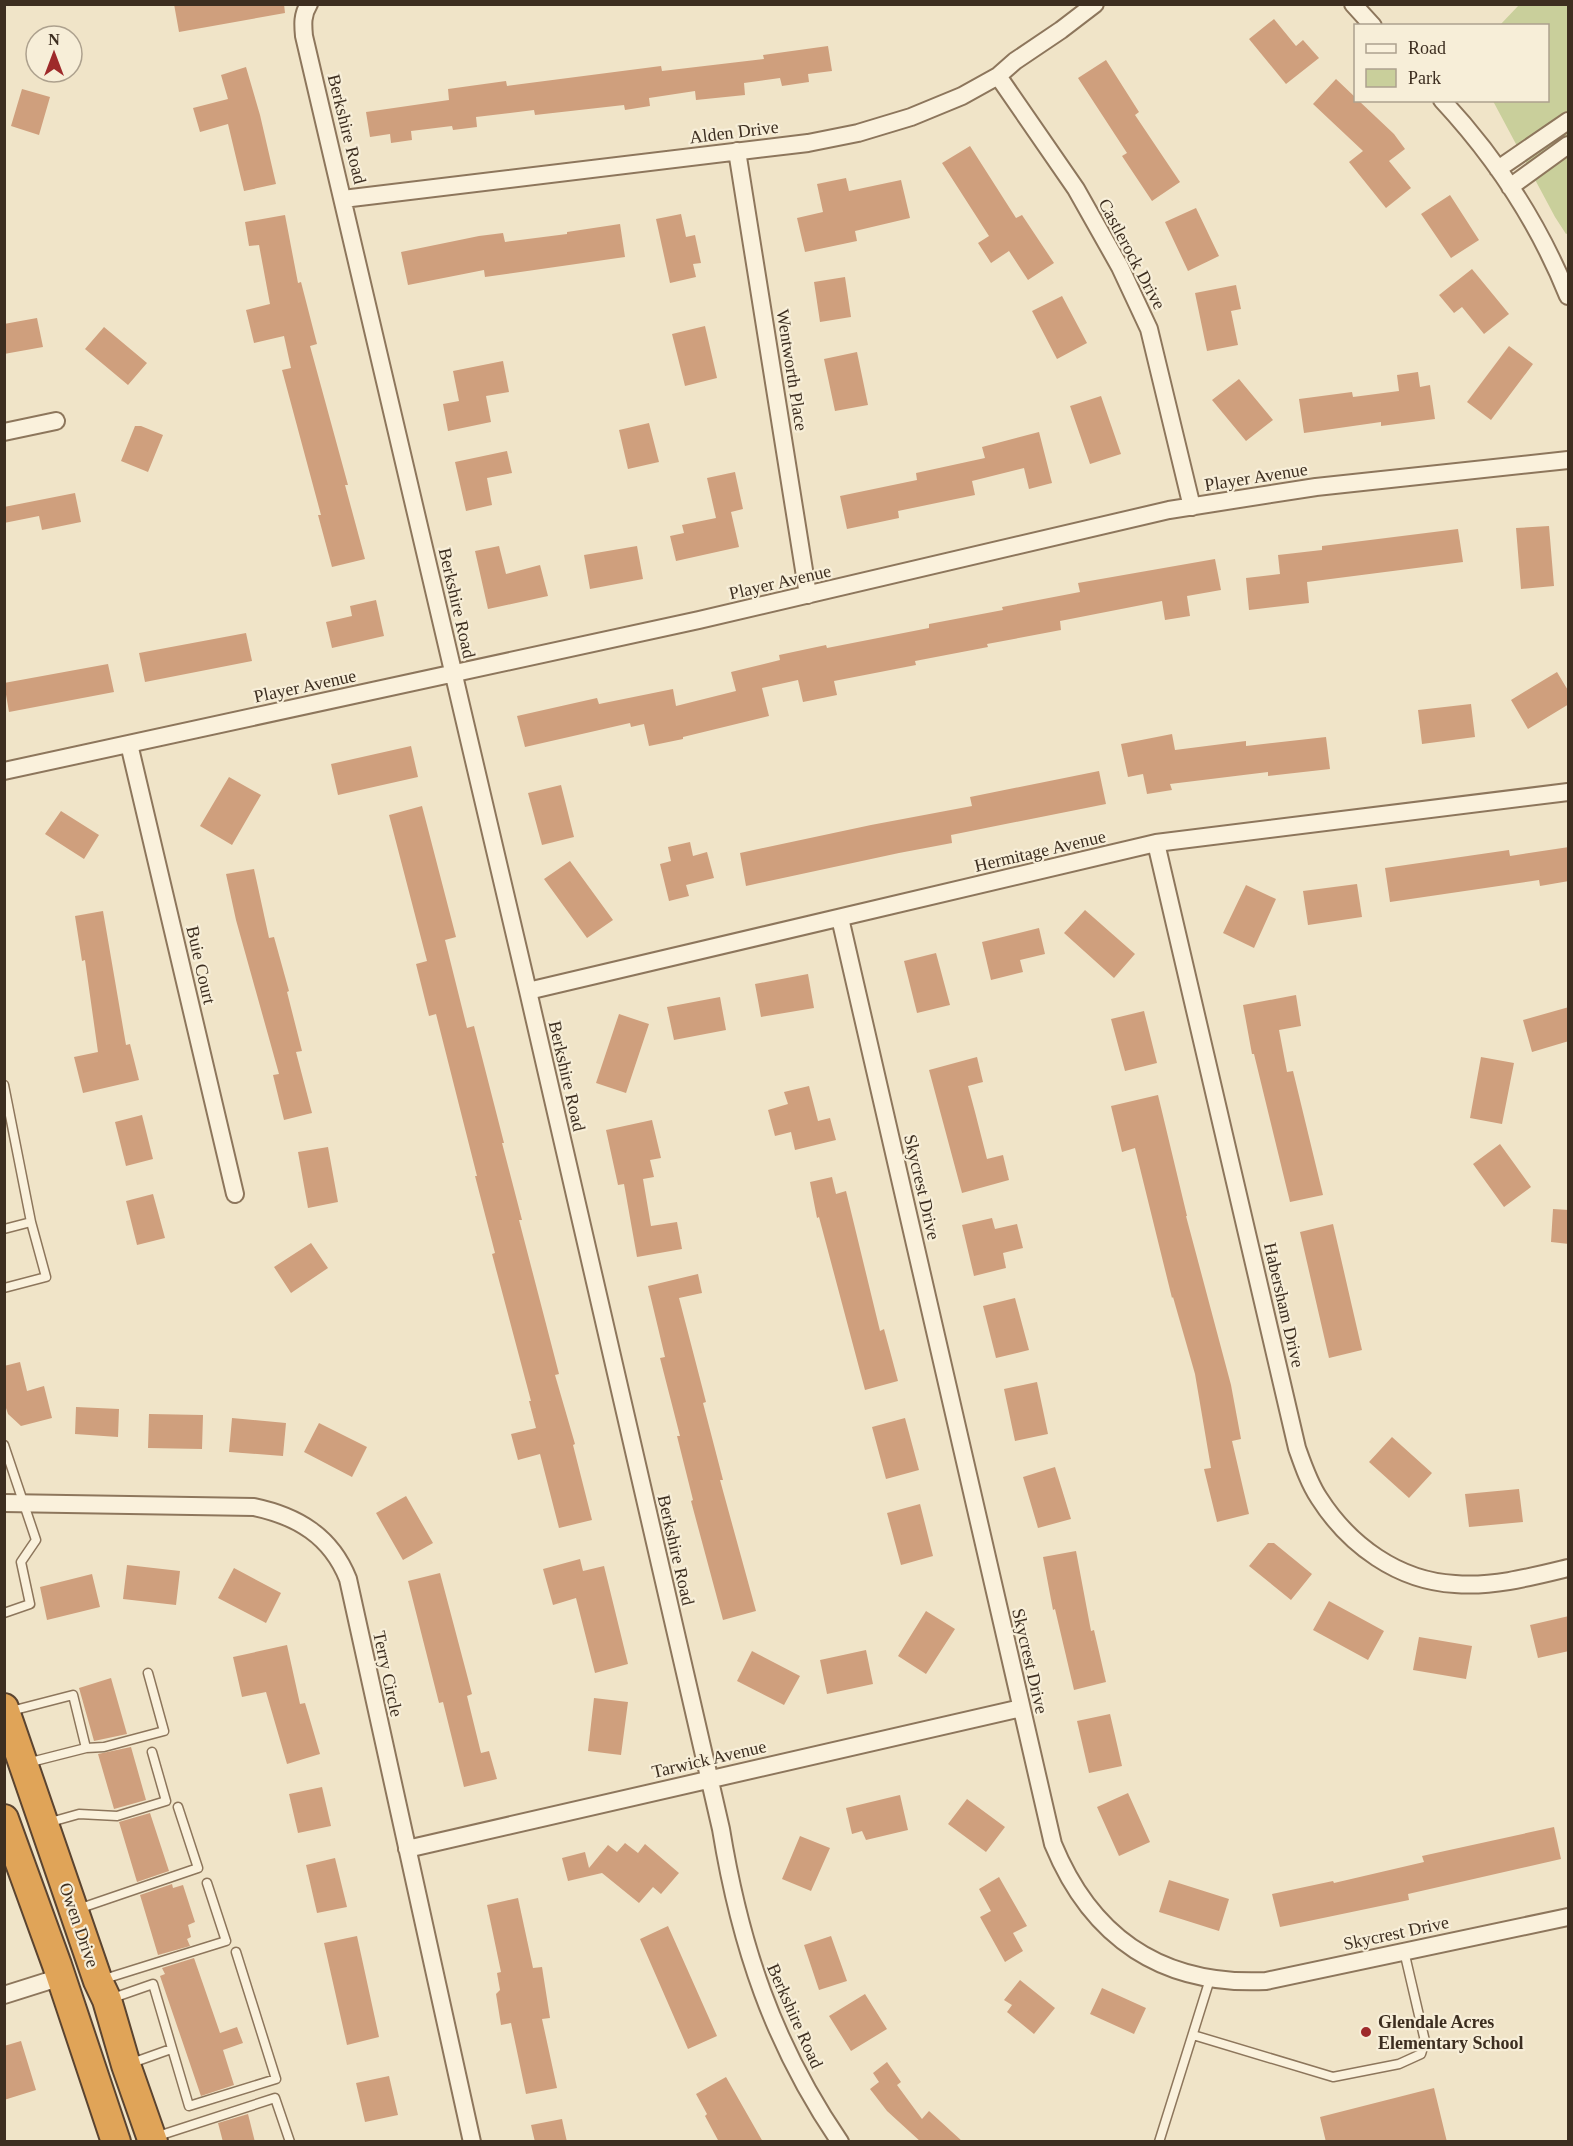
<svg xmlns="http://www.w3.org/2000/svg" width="1573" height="2146" font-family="Georgia,serif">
<rect width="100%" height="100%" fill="#f0e4c8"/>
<path fill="#c9cf9b" d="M1519 5H1568V233L1566 234 1555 217 1493 101 1548 100V26L1500 25Z"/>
<path fill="#cf9f7d" d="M174 4H284L285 13 179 32Z
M1274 19 1296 46 1303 40 1319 58 1286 84 1249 39Z
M828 46 832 71 808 74 809 82 782 86 780 78 744 83 745 95 696 100 695 91 649 98 650 106 625 110 624 105 535 115 534 110 476 117 477 127 453 130 452 126 411 131 412 140 391 143 390 134 370 137 366 112 449 100 448 89 506 81 507 86 661 66 662 71 764 59 763 55Z
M1106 60 1139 112 1135 115 1180 182 1152 201 1122 156 1127 153 1078 78Z
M246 67 260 115 276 184 244 191 228 124 200 132 193 108 228 99 221 75Z
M1336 79 1356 98V100H1358L1394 134 1405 149 1389 161 1411 188 1386 208 1349 162 1363 151 1313 104Z
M22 89 50 97 39 135 11 126Z
M970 146 1016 218 1022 215 1054 263 1028 280 1009 251 991 263 978 243 989 236 942 163Z
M846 178 849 191 901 180 910 218 855 231 857 241 805 252 797 218 823 212 817 184Z
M1450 195 1479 240 1451 258 1421 214Z
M1196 208 1219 256 1188 271 1165 222Z
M681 214 686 237 695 235 701 263 693 264 696 277 670 283 656 219Z
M285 215 298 283 301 282 317 344 310 346 348 485H345L365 559 332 567 318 515H321L282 370 291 368 284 336 254 343 246 310 270 304 259 245 249 246 245 222Z
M620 224 625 257 485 277 484 270 408 285 401 252 479 236 503 233 505 242 567 234V232Z
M1472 269 1509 314 1484 334 1462 307 1454 313 1439 295Z
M845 277 851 317 820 322 814 282Z
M1236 285 1241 309 1231 311 1238 345 1207 351 1195 293Z
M1062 296 1087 343 1057 359 1032 311Z
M37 318 43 347 4 354V324Z
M705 326 717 378 685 386 672 334Z
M104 327 147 363 128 385 85 349Z
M1509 346 1533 364 1491 420 1467 402Z
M857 352 868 405 835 411 824 359Z
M503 361 509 392 486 396 491 422 448 431 443 404 459 401 453 371Z
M1418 372 1420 387 1430 385 1435 419 1381 426V422L1304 433 1299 399 1352 392 1353 397 1399 391 1397 375Z
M1239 379 1273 420 1246 441 1212 400Z
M1101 396 1121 454 1090 464 1070 406Z
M649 423 659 462 628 469 619 430Z
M135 426H141L163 435 148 472 121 461Z
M1039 432 1052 483 1029 489 1024 468 972 481 975 495 898 511 899 518 847 529 840 496 917 480 916 473 985 458 982 447Z
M507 451 512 473 487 478 492 505 466 511 455 462Z
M735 472 743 509 731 512 739 547 676 561 670 536 684 533 682 525 716 518 707 478Z
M75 493 81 522 42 530 39 516 4 523V507Z
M1549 526 1554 586 1521 589 1516 528Z
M1458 529 1463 562 1307 582 1309 603 1249 610 1246 578 1280 574 1278 555 1322 550V546Z
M499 546 506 574 540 565 548 596 488 609 475 551Z
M637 546 643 579 590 589 584 555Z
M1215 559 1221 590 1187 596 1190 616 1165 620 1162 601 1060 621 1061 630 987 644 988 647 915 661 916 665 834 681 837 695 803 702 798 680 762 688 769 716 683 737V739L649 746 644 724 631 727 630 723 525 747 517 716 597 698 599 704 673 689 676 706 736 691 731 672 780 660 779 655 826 645 827 648 929 628V624L1003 610 1002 607 1080 592 1078 583Z
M376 600 384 636 332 648 326 622 352 616 350 606Z
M246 633 252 661 145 682 139 653Z
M108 664 114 692 9 712 4 683Z
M1557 672 1569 692V704L1528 729 1511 700Z
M1471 704 1475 737 1422 744 1418 710Z
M1172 734 1175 750 1246 741V746L1326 737 1330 769 1268 776V772L1170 784 1172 790 1147 794 1143 774 1128 777 1121 744Z
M411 746 418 777 338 795 331 764Z
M1099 771 1106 804 951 835 952 843 899 853 746 886 740 853 871 825 972 806 970 797Z
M229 777 261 795 232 845 200 826Z
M561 785 574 837 542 845 528 793Z
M422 806 456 937 445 940 467 1028 474 1026 504 1143H502L522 1220H519L559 1374 555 1375 575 1444 573 1445 592 1520 559 1528 540 1454 518 1460 511 1434 536 1428 529 1401H531L492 1254 495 1253 475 1176H477L436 1014 429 1016 416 964 427 961 389 815Z
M61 811 99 835 84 859 45 834Z
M690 842 693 856 707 852 714 878 686 885 689 896 669 901 660 864 671 861 668 847Z
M1569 847V881L1540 886 1539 880 1390 902 1385 868 1509 850 1510 856Z
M570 861 613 920 587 938 544 879Z
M254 869 269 938 274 937 289 991 287 992 302 1051 296 1052 312 1113 284 1120 273 1075 279 1074 236 920 226 874Z
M1357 884 1362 917 1308 925 1303 891Z
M1246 885 1276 899 1254 948 1223 933Z
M1085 910 1135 954 1114 978 1064 933Z
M103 911 126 1045 130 1044 139 1080 83 1093 74 1057 98 1052 85 960 82 961 75 916Z
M1039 928 1045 954 1020 960 1023 972 991 980 982 942Z
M936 953 950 1005 917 1013 904 961Z
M808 974 814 1008 761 1017 755 984Z
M1296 995 1301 1026 1279 1030 1287 1072 1293 1071 1323 1195 1290 1202 1254 1054H1252L1243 1005Z
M720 997 726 1030 674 1040 667 1007Z
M1569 1007V1041L1532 1052 1523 1020Z
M1144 1011 1157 1063 1125 1071 1111 1019Z
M619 1014 649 1024 626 1093 596 1083Z
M977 1057 983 1082 968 1086 975 1112 987 1159 1003 1155 1009 1180 962 1193 929 1070Z
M1481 1057 1514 1063 1502 1124 1470 1118Z
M809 1086 818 1121 830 1118 836 1140 795 1150 791 1132 775 1136 768 1110 788 1104 784 1092Z
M1158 1095 1187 1216H1186L1231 1385 1241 1439 1232 1441 1249 1514 1217 1522 1204 1469 1211 1468 1195 1374 1173 1297 1172 1298 1135 1148 1122 1152 1111 1106Z
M142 1115 153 1159 126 1166 115 1122Z
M652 1120 661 1158 650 1160 654 1177 643 1179 651 1226 677 1222 682 1249 637 1257 624 1184 618 1185 606 1130Z
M1500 1144 1531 1187 1504 1207 1473 1164Z
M328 1147 338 1202 308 1208 298 1152Z
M832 1177 836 1194 846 1191 880 1331 884 1329 898 1381 865 1390 819 1217 817 1218 810 1182Z
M153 1194 165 1238 137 1245 126 1201Z
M1553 1209 1569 1210V1244L1551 1242Z
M992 1218 995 1229 1017 1224 1023 1248 1003 1253 1006 1268 974 1276 962 1225Z
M1333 1224 1362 1350 1329 1358 1300 1232Z
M311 1243 328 1268 291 1293 274 1267Z
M698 1274 702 1293 679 1298 706 1402 703 1403 723 1480H720L756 1611 723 1620 691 1501 693 1500 677 1436H680L660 1358 665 1357 648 1286Z
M1015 1298 1029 1350 996 1358 983 1306Z
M20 1362 27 1391 44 1386 52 1418 21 1426 8 1414 4 1402V1366Z
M1037 1382 1048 1434 1015 1441 1004 1389Z
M76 1407 119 1409 118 1437 75 1434Z
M149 1414 203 1415 202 1449 148 1448Z
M232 1418 286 1423 283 1456 229 1452Z
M905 1418 919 1470 886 1479 872 1427Z
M319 1423 367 1447 352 1477 304 1452Z
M1392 1437 1432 1473 1409 1498 1369 1462Z
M1055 1467 1071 1519 1038 1528 1023 1477Z
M1519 1489 1523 1522 1469 1527 1465 1494Z
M406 1496 433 1543 403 1560 376 1513Z
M920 1504 933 1556 901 1565 887 1513Z
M1268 1543H1274L1312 1574 1291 1600 1249 1566Z
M1076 1551 1091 1631 1094 1630 1106 1682 1074 1690 1055 1609 1053 1610 1043 1557Z
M580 1559 583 1571 604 1566 628 1664 595 1673 576 1598 553 1605 543 1569Z
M127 1565 180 1571 176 1605 123 1599Z
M234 1568 281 1593 266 1623 218 1598Z
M440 1573 472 1694 467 1696 481 1753 489 1751 497 1779 464 1787 443 1702 439 1703 408 1581Z
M92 1574 100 1607 47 1620 40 1587Z
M1329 1601 1384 1631 1368 1660 1313 1630Z
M926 1611 955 1629 926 1674 898 1656Z
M1569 1616V1651L1538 1658 1530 1625Z
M1419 1637 1472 1646 1466 1679 1413 1670Z
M287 1645 300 1704 305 1703 320 1754 287 1764 266 1692 242 1697 233 1657Z
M866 1650 873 1684 827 1694 820 1660Z
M752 1651 800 1676 784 1705 737 1681Z
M111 1678 127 1734 94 1741 79 1688Z
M594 1698 628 1702 621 1755 588 1751Z
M1110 1714 1122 1766 1089 1773 1077 1721Z
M131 1747 146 1800 114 1809 98 1754Z
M322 1787 331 1826 298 1833 289 1794Z
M1128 1793 1150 1842 1119 1856 1097 1807Z
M900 1795 908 1830 866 1840 862 1831 852 1834 846 1808Z
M967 1799 1005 1827 986 1852 948 1824Z
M150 1813 169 1871 137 1882 119 1822Z
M1554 1827 1561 1859 1408 1894 1409 1900 1280 1927 1272 1894 1333 1881 1334 1883 1424 1862 1422 1856Z
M800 1836 830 1848 811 1891 782 1879Z
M625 1843 638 1853 645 1844 679 1873 661 1894 653 1887 639 1903 602 1873 568 1881 562 1858 585 1852 589 1868 608 1845 617 1852Z
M335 1858 347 1907 317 1913 306 1865Z
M999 1877 1027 1926 1013 1933 1023 1951 1005 1962 980 1917 991 1911 979 1889Z
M1169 1880 1229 1899 1219 1931 1159 1912Z
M172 1884 173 1888 183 1885 195 1922 188 1925 191 1937 187 1939 190 1946 158 1955 140 1895Z
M518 1898 533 1968 542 1967 550 2018 542 2019 557 2088 526 2094 511 2023 501 2025 496 1994 500 1990 497 1973 501 1972 487 1905Z
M668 1926 717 2036 688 2049 640 1939Z
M357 1936 379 2037 347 2045 324 1943Z
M831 1936 847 1981 819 1990 804 1945Z
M194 1958 220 2033 237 2027 243 2043 223 2050 234 2085 201 2096 160 1976 165 1974 162 1968Z
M1020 1980 1055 2008 1034 2034 1007 2012 1012 2005 1004 2000Z
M1102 1988 1146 2008 1134 2034 1090 2014Z
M865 1994 887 2029 851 2051 829 2016Z
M21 2041 36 2090 4 2100V2046Z
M887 2062 901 2082 897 2085 922 2119 929 2111 963 2142H921L887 2111 870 2089 879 2082 873 2073Z
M389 2076 398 2115 365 2122 356 2083Z
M726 2077 763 2142H719L705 2116 707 2114 696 2094Z
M1434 2088 1447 2142H1326L1320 2117Z
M248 2114 255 2142H223L218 2123Z
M562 2119 567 2142H535L531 2125Z"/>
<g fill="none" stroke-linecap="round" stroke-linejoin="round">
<defs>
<path id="lane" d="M4 1085 31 1222
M4 1229 31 1222 46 1277 4 1288
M4 1445 36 1540 21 1562 30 1604 4 1613
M11 1711 73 1695 86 1748 27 1763
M86 1748 104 1747 164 1731 148 1673
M47 1823 79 1814 117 1816 166 1801 152 1752
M78 1909 198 1868 178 1807
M101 1980 226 1941 207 1883
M110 1999 153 1984 189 2106 276 2079 236 1952
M1193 2035 1333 2077 1399 2064 1421 2054 1425 2041 1404 1951
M129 2064 171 2049
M155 2137 275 2098 290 2142
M1159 2142 1210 1979"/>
<path id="street" d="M309 4C302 15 303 25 304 36L528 991 721 1829C740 1945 773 2044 840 2142
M1353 4 1373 26
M998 76 1076 189 1120 267 1149 329 1192 507
M1442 100C1495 157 1539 224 1568 296
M737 151 808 595
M1498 169 1568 121
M1510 187 1568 145
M343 199 808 143 858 133 911 117 962 96 998 76 1015 61 1061 30 1095 4
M4 432 56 421
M129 744 235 1194
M4 771 699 620 1169 510 1316 487 1568 460
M1156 843 1297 1448C1303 1465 1309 1483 1319 1498 1349 1545 1398 1581 1455 1584 1493 1587 1531 1577 1568 1568
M840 918 1053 1844C1092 1939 1163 1986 1266 1981L1568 1917
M528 991 1156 843 1568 792
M4 1503 254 1507C297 1516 331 1536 348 1579L472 2142
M407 1849 1021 1708
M4 1995 61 1977"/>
<path id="highway" d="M4 1708 98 1981 107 2000 126 2065 153 2142
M4 1819 57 1965 116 2142"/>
</defs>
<use href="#lane" stroke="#8d765c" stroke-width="11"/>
<use href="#street" stroke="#8d765c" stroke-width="20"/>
<use href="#highway" stroke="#5b4430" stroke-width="32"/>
<use href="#lane" stroke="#faf1dc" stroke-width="8"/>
<use href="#street" stroke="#faf1dc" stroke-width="16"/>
<use href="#highway" stroke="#e0a458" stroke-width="28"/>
</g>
<circle fill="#9e2a2b" stroke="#f7eed8" stroke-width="2" cx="1366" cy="2032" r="6"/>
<g text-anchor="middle" stroke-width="4.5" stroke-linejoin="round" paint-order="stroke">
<g font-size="18" fill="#3d2e20" stroke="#f7eed8">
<text transform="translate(347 129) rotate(76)" y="6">Berkshire Road</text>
<text transform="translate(734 132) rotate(-7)" y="6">Alden Drive</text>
<text transform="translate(1132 254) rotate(62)" y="6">Castlerock Drive</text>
<text transform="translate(792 370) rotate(81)" y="6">Wentworth Place</text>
<text transform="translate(1256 477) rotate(-9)" y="6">Player Avenue</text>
<text transform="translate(780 582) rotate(-13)" y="6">Player Avenue</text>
<text transform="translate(457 603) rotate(77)" y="6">Berkshire Road</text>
<text transform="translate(305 686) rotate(-12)" y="6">Player Avenue</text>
<text transform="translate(1040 851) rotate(-13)" y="6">Hermitage Avenue</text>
<text transform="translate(201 965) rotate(77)" y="6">Buie Court</text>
<text transform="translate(567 1076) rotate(77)" y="6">Berkshire Road</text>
<text transform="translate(922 1187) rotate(77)" y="6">Skycrest Drive</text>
<text transform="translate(1284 1305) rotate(77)" y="6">Habersham Drive</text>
<text transform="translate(676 1550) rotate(77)" y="6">Berkshire Road</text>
<text transform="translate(1030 1661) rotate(77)" y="6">Skycrest Drive</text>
<text transform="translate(388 1674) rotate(78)" y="6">Terry Circle</text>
<text transform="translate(709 1759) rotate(-13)" y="6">Tarwick Avenue</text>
<text transform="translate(79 1925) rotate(71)" y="6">Owen Drive</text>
<text transform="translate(1396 1933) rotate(-12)" y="6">Skycrest Drive</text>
<text transform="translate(795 2016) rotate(66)" y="6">Berkshire Road</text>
</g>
<g font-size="18" font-weight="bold" fill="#3d2e20" stroke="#f7eed8" text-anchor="start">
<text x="1378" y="2028">Glendale Acres<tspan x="1378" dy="21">Elementary School</tspan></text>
</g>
</g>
<rect width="1573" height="2146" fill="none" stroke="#3d2e20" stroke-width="12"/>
<rect x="1354" y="24" width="195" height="78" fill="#f7eed8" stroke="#ada18e" stroke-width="1.5"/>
<rect x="1366" y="44" width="30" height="9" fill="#faf1dc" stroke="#ada18e" stroke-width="1.5"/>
<text x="1408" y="54" font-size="18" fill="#3d2e20">Road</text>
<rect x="1366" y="69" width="30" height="18" fill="#c9cf9b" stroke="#ada18e" stroke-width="1.5"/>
<text x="1408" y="84" font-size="18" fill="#3d2e20">Park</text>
<g transform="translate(54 54)"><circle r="28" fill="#f7eed8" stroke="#ada18e" stroke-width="1.5"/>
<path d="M0-4.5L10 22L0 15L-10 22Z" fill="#9e2a2b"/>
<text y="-9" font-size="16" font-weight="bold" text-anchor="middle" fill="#3d2e20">N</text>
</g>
</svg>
